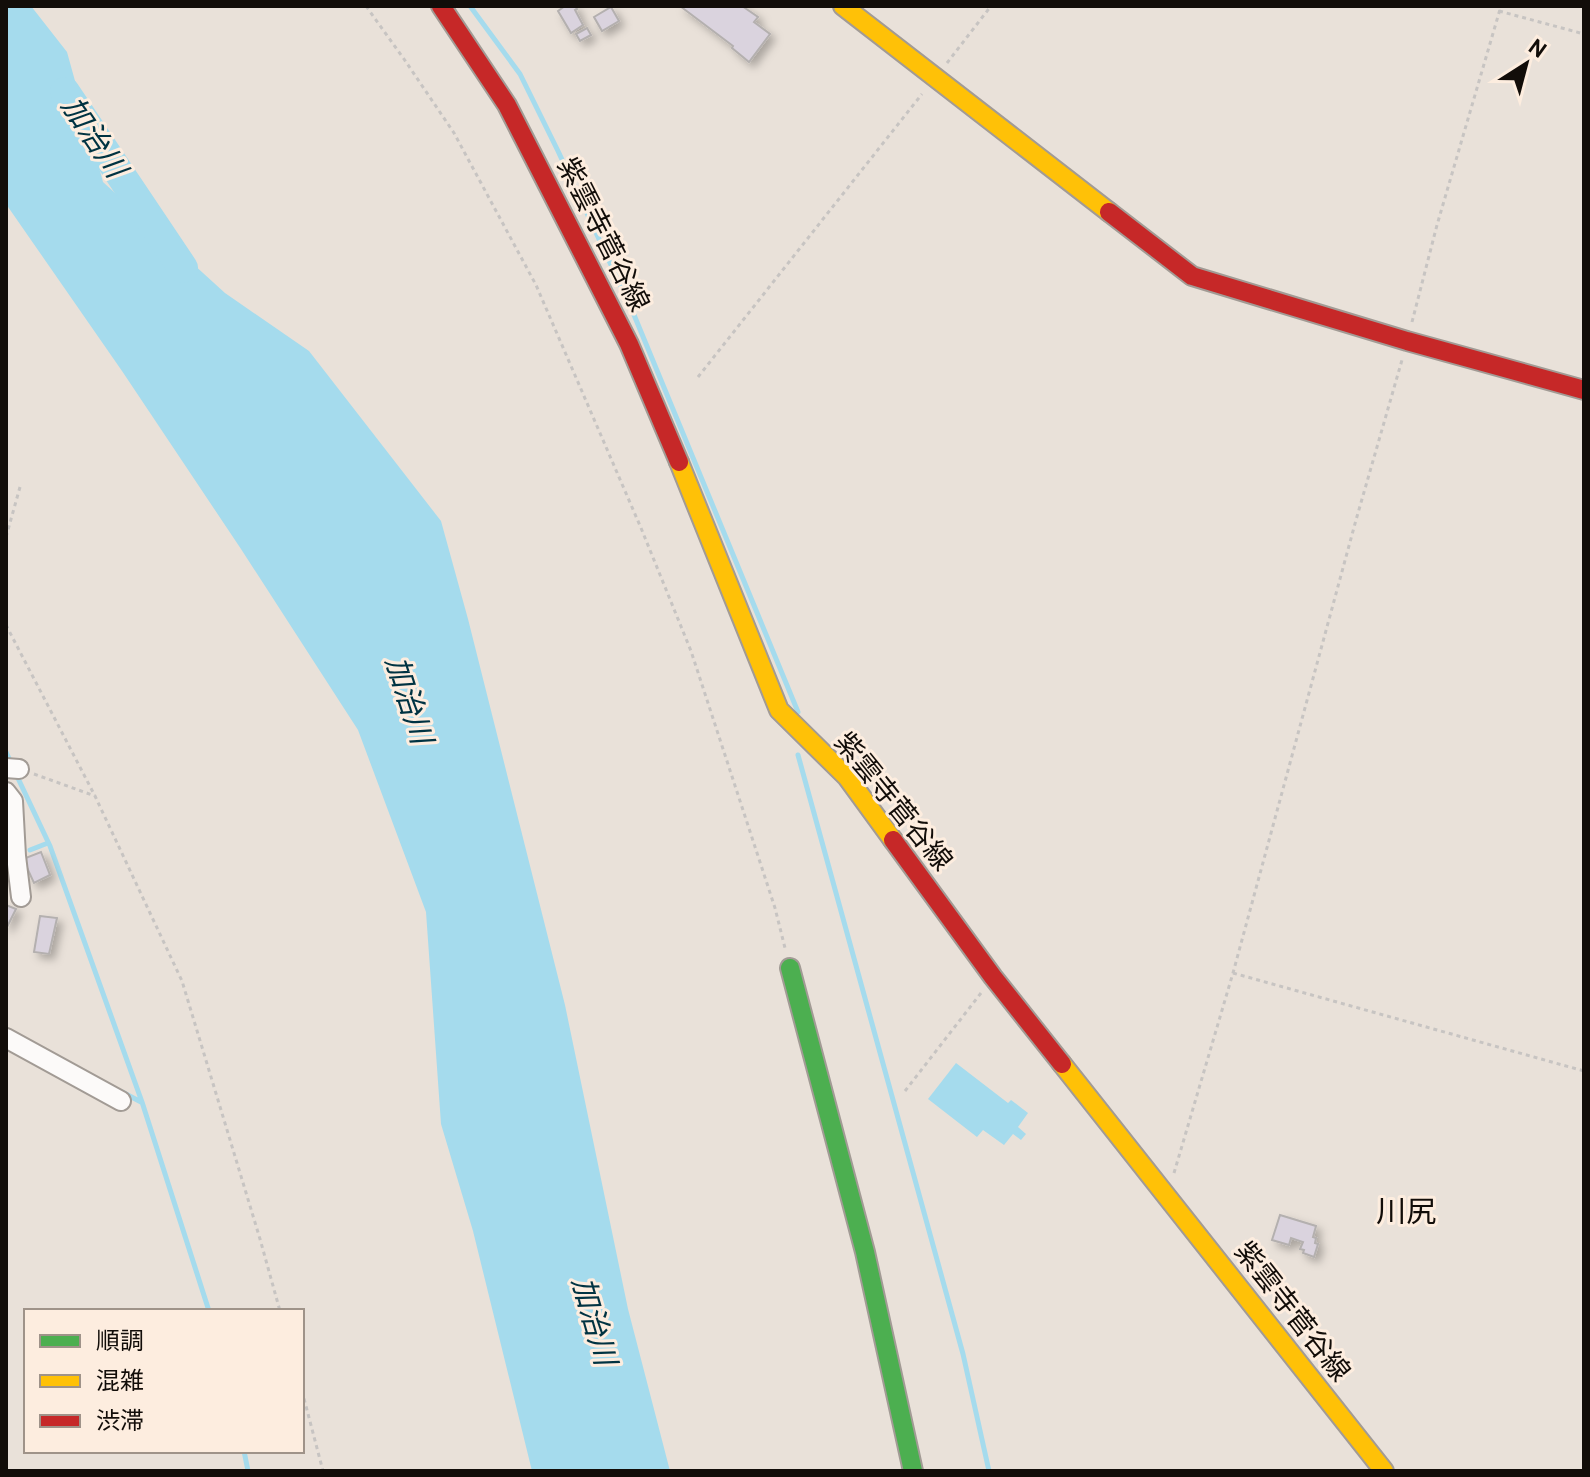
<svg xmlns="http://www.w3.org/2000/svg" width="1590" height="1477" font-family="Overpass,'Noto Sans JP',sans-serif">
<defs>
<filter id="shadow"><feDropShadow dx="5" dy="5" stdDeviation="4" flood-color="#0004"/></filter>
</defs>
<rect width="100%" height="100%" fill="#e9e1d9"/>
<path fill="#a5dbed" d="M6 6H31L67 52 103 182 225 293 309 351 441 521 468 619 565 1005 628 1309 670 1471H532L473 1231 441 1124 426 912 358 730 241 549 122 371 6 204Z
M956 1063 1008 1103 1011 1100 1028 1113 1018 1127 1026 1134 1021 1140 1013 1134 1004 1145 983 1130 977 1137 928 1099Z"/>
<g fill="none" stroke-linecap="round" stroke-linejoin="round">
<path stroke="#a5dbed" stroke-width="5" d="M470 6 520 74 558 151 632 310 798 712
M6 752 12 765
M798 755 963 1354 989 1471
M16 774 50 846 142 1102 209 1311
M30 850 48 843
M6 877 10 878 6 860
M122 1092 141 1102
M244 1451 248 1471"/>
<path stroke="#a5dbed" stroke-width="30" d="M65 92 183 268"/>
</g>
<path fill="#dad3de" stroke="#b4b0af" stroke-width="2" filter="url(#shadow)" d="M565 6H575L577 9 575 10 583 25 571 33 558 11Z
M680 6H742L758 17 754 22 770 34 749 62 732 48 733 46Z
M611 7 619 21 602 31 594 17Z
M587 28 591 35 580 41 576 34Z
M41 852 50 875 34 883 23 859Z
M6 905 16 909 7 927H6Z
M40 916 57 918 49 954 34 952Z
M1280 1215 1316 1226 1313 1237 1316 1238 1315 1243 1318 1244 1314 1257 1303 1253 1304 1250 1300 1249 1303 1242 1291 1238 1289 1245 1272 1240Z"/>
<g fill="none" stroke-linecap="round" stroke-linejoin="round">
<defs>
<path id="street" d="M6 768 19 769
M6 792 13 801 16 856 21 897
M6 1038 121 1101"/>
<path id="fast" d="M790 968 865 1252 913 1471"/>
<path id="slow" d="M843 6 1109 212
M679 462 779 710 847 777 893 840
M1062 1064 1384 1471"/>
<path id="jam" d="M441 6 507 105 629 344 679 462
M1109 212 1192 276 1407 341 1584 390
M893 840 993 977 1062 1064"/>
</defs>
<use href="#street" stroke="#a29b95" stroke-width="22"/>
<use href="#fast" stroke="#a29b95" stroke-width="22"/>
<use href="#slow" stroke="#a29b95" stroke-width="22"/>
<use href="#jam" stroke="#a29b95" stroke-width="22"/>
<path stroke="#c7c4c2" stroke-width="3" stroke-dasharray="4 4" stroke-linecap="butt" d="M366 6 404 59 454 133 536 285 641 528 691 651 775 908 785 948
M1499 11 1584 34
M947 63 991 6
M1412 322 1437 225 1501 6
M698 377 922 94
M6 537 20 487
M6 625 95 796 182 981 260 1239 280 1311
M34 774 95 796
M1233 973 1584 1071
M905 1091 981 993
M1174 1173 1233 973 1356 520 1402 360
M302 1391 323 1471"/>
<use href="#street" stroke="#fcfaf9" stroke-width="18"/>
<use href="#fast" stroke="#4caf50" stroke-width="18"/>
<use href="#slow" stroke="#ffc107" stroke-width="18"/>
<use href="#jam" stroke="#c62828" stroke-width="18"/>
</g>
<g text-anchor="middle" stroke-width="6" stroke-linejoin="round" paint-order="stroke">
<g font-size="28" fill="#120d09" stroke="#fdeddf">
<text transform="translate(604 234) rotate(63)" y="10">紫雲寺菅谷線</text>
<text transform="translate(894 801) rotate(51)" y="10">紫雲寺菅谷線</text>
<text transform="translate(1293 1311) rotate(52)" y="10">紫雲寺菅谷線</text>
</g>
<g font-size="30" font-style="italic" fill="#003342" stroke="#fdeddf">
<text transform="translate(94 137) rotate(56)" y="10">加治川</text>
<text transform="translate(409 700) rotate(72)" y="10">加治川</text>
<text transform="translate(594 1321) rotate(74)" y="10">加治川</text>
</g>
<g font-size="30" fill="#120d09" stroke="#fdeddf">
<text x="1406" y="1222">川尻</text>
</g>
</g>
<rect width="1590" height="1477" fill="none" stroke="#120d09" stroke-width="16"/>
<rect x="24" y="1309" width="280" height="144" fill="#fdeddf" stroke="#9f9389" stroke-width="2"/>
<rect x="40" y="1335" width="40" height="12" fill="#4caf50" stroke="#9f9389" stroke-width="2"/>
<text x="96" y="1349" font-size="24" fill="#120d09">順調</text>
<rect x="40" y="1375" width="40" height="12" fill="#ffc107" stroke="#9f9389" stroke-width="2"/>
<text x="96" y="1389" font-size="24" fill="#120d09">混雑</text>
<rect x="40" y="1415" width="40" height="12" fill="#c62828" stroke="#9f9389" stroke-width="2"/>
<text x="96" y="1429" font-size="24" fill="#120d09">渋滞</text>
<g transform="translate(1526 64) rotate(36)" stroke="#fdeddf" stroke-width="6" paint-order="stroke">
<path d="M0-6L14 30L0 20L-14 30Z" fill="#120d09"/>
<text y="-12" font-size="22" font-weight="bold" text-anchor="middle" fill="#120d09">N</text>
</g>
</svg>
